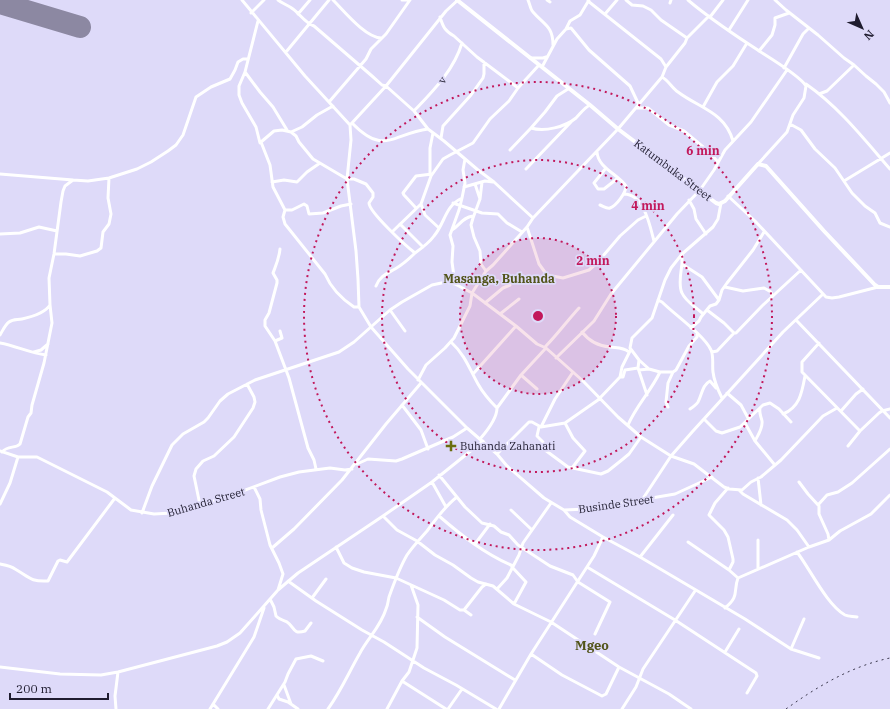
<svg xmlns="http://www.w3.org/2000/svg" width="890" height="709" font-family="'IBM Plex Serif',serif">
<rect width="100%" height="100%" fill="#dedaf9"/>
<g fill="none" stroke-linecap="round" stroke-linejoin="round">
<path stroke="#8c88a2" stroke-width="22" d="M0 3 80 27"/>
<path stroke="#fff" stroke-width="3" d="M242 0 305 76 350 125 351 140 347 179 356 251 358 279 359 307 371 327 408 369 467 428 497 454 507 466 544 498 564 510 587 509 675 494 712 477
M278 0C283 4 288 5 293 9 300 14 305 23 314 26L372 76 382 85 386 86 414 111 428 129
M333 0C345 12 365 37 381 38
M402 0H409
M528 0C530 4 530 9 533 12 544 25 553 26 553 45
M547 0 550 2
M626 0 632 5 643 6 651 10 661 20 687 38
M688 0C710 19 735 35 759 51 770 58 800 76 806 86L804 98 793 115 787 132 758 164
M775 0 786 10 818 35 844 58 854 65 866 76 876 84 884 92 890 103
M670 3 671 0
M251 13 264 0
M298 14 310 0
M605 14 617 0
M440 17C443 27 445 31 454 36L477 57 518 88
M710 17 723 0
M258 21 245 72 239 86V95L242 103 256 127 260 143
M566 29 571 28 589 50 630 86 639 105
M729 30 748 0
M759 51 772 35 775 25V18L789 13
M286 52 329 0
M530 58H543L546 57
M542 67 557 39 566 29 570 21 580 15 589 0
M666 67 685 43 687 38 709 16
M784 68 803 34 809 28
M245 72 260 92 273 107 287 130
M662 77C669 81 672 88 678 92 699 108 725 112 733 141
M806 84C839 107 864 139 890 169
M819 94 827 91 854 65
M329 102 366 59 371 49 386 34 410 0
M703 107 717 82 733 66 747 43
M636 108H648L669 125 684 131 708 151 718 162
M414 111C433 91 454 70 462 43
M352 123C384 156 392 134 428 129L444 141 478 170 494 182 533 218
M351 124 386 86 446 11 458 0
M790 124 801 130 815 149 835 168 852 193 865 206 875 213 880 223 890 227
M531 128 545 112 557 96 568 89
M291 132 302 127 317 115 333 106
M441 138 443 126 471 95 483 78 484 74V62
M510 150 531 128C545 132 565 127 576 118 581 113 584 108 590 105
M597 152C598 168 618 174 626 186 626 193 616 206 610 208 607 209 603 206 600 205
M606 168 594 183 598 189H604L618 178
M526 169 571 122
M0 174 73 180
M430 174V148L433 133
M844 181 890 153
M272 182 284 180 297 182 307 172 320 163
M482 182 480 199 473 218 471 225 474 237 480 251 481 264 486 271
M475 184 480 199
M464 187 485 181 493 182
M624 194C644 194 650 226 654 241
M728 196 755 221 826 297 832 298 839 297 878 287
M689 200 694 209 696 219 706 234
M453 203 482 213 498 214 507 223 522 232
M416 208 404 195 403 193 416 176 432 174
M285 210H292L304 204 307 206 309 214 323 213 341 206 351 204
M400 224 423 247
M527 227 539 264 547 275 563 278 589 270 597 263 620 236 638 220 646 216
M439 228 425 215 421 204 431 176 443 159 450 155 473 143 490 119 509 101 518 88 539 65
M452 230C460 225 463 217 473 216
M392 232 421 204
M0 234 20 233 39 227 57 231
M280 249C279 259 276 265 273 273L277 280V283L269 313 265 320V326L275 341 289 378 308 448 314 460 316 469
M54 254H66L80 256 97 251 101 248 103 232 109 224 111 214 108 198 109 178
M682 254V264L702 277 719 300
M682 264C681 272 678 285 682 293 686 302 696 307 703 314
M455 284 452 262 453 246 450 235 459 210 462 198
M376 286C380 276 386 274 395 269 402 265 409 259 415 253
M725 287 743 291 764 288 771 292 772 297
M658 300 662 302C675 315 704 335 711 350 714 357 712 365 713 372 714 381 718 390 722 398
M485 303 503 288 510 285
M359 307H354C342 299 331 288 325 274L285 224 283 217 285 210 273 187 270 165 261 142 274 131 282 130 291 132 296 136 299 142 313 159 347 179H354L366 184 373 193V197L369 203C369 212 406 246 415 253 422 248 429 243 434 236 445 223 445 206 462 198L465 183 463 170 465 159
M390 310 405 331
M707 310 724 323 734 333H736L762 306 801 270
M500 314 519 299
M796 320 890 418
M691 328 699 321 701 317 710 306 716 304 719 300 722 290 727 283 753 250 764 232
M582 332C589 341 598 346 610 347 617 348 623 347 629 352
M0 335C3 330 5 325 9 322 13 319 17 320 22 319 31 317 45 313 50 305L49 278 54 254 61 202 63 191 65 186 73 180 88 181 109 178 137 169 151 162 168 151 176 145 183 135 196 97 211 87 230 79 235 70 238 62 243 59H248
M275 341 282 338 280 331
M451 342C465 355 469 368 478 384 483 393 490 401 497 408
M0 343C16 346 30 353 46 355
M819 343 802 362V372L860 431
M545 347C557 335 567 321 579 308
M34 352 41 350 48 344
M712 352 717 351 734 333
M556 358 594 321 611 294 677 214 700 190 714 170 725 150 751 122 787 70
M639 360 649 369
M639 370 649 369 660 372
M473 374 516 326
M521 375 537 389
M620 377 622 367 630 351
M418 380 426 365 445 348 454 338 470 306 472 293 486 271 493 265 527 227 533 218 618 129 662 77 666 67 661 59 588 1
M727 393 741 405 748 418
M647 395 638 368 639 360 630 348 632 338 652 318 665 280 671 268 682 254 713 227 718 219 721 203
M402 405 421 430 428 449
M668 407 666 402 668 383 673 372
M690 409C693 407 696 405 698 402 702 395 702 385 710 381L716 388
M841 411 856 394 863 389
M783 414C800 407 802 392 805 376
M704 419 716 431 722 433 740 427 763 405 770 403 779 409 791 422
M565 423 573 438 585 451 572 468
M745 423 755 441 774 464
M628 425C636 406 651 391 660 372H673L676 370 689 346 697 337V334
M539 427 537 436 543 442 545 450 568 467 601 474 608 471 623 459 629 454 641 437
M541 427 555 399 573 372
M480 439C487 431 497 418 497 408L521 375 546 348
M755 441C758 435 763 428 762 421 761 416 759 414 760 408
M848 446 860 431 879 413 882 411 890 409
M0 451 18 457H37L107 492 131 510 154 514 172 513 208 503 232 495 280 477 299 472 330 468 345 470 352 469
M2 452C8 445 15 449 20 444L28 417 31 413 32 405 44 363 52 323 50 305
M497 454 529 422H532L541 427 565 423 598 400 620 377H623L625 370 638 368
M357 464 368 459 396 461 402 459 453 437 467 428
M439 475 465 507 482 523 494 526 501 532 509 535 518 545 550 566 573 575 578 582 610 602 595 634
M758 478 761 505
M432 482 446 507
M799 482 808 494 819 506V514L828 534 829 540
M254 487 260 499 261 510 270 545 279 563 283 574 278 590
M728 488 715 503 709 515 724 530 728 537 733 559V562L729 570
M739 490 743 494 787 520 797 530 809 547
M642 500 671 456 693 431 783 332 823 294
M0 504 10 483 18 457
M200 505 194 476 196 469 203 461 214 456 234 437 253 408 255 402 254 397 247 384
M818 505 827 495 838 492 852 483 890 449
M511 510 531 529
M564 510 570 517 603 537 640 557 745 619 791 649 819 658
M142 513 152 486 172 445 183 434 204 422 208 418 220 401 228 394 255 380 339 352 354 342 390 310 402 302 432 285 446 282 455 284 472 293 516 326 537 344 546 348 583 381 618 417 641 437 671 456 694 464 724 487 729 489 742 490 751 482 761 477 781 460 823 416 837 408
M383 516 397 530 417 541 435 555 453 565 471 578 478 582 493 586 514 604 551 622 619 667 669 694 691 709
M439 516C462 536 485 554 513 566
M688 542 729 570 738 578 809 547 829 540 840 531 871 514 890 495
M475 544 490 524
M336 547 344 563 352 568 364 572 396 578 444 600 460 610H464L471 615
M272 548 294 529 342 480 386 424 421 383
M797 552C810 569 827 605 845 615 849 617 853 616 857 617
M640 557 673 515
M0 564C5 565 11 566 15 569 29 577 30 582 48 581L58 561 60 560 67 562 115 498
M512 567 526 582 514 604
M587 567 675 620 756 673 757 676 747 693
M758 568V540
M288 581 316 601 362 630 384 642 424 668 456 685 496 709
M497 589 507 578 519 555 523 543 551 503
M312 598 326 579
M270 599 274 607 276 616C279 619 282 620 287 622 295 627 292 635 305 631L311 623
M725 608C740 596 733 591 738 578
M464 610 482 587 486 584
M417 617 445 637 515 680
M791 649 804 619
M725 652 739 629
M531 654 562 675 602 696 606 694 619 667
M0 667 60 674 101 675 118 672 217 646 227 642 240 633 278 590 298 573 383 516 432 482 483 441
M402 681 446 709
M284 685 291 704
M277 695 279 699 288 702 298 709
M213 704 218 709
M116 709 115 696 118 672
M210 709 254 637 264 608
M268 709 285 682 288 674 296 659 311 656 323 661
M328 709C341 691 349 672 360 653 368 638 381 626 386 609 388 605 388 601 389 597 394 583 400 567 407 555 413 546 420 539 427 531 436 519 445 506 457 497
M387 709 402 681 409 672 417 648 418 605 411 585
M448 709 462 689
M499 709 531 654 594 556 603 537
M622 709 636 687 643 669 695 591"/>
<path stroke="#fff" stroke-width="4" d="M457 0 590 105 618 129 716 203 719 204 725 201 758 164 766 166 824 231 875 285 878 287H890"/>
<path stroke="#3a374c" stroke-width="1" stroke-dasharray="2 4" stroke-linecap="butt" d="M786 709C818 686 852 666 890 658"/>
</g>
<circle cx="538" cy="316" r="78" fill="#c2185b" fill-opacity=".12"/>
<g fill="none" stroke="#c2185b" stroke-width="2" stroke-dasharray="2 4">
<circle cx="538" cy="316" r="78"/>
<circle cx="538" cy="316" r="156"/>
<circle cx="538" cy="316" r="234"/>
</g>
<path fill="#6b6d0f" stroke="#dedaf9" stroke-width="1.5" d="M449 440h4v4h4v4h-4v4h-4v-4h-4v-4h4z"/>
<g text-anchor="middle" stroke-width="3.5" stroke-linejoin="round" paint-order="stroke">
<g font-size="11" fill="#1f1c2f" stroke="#dedaf9">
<text transform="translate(442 80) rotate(-56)" y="4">v</text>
<text transform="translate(673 170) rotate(37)" y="4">Katumbuka Street</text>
<text transform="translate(206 502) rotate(-16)" y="4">Buhanda Street</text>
<text transform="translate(616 504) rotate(-8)" y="4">Businde Street</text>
</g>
<g font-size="11" fill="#1f1c2f" stroke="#dedaf9" text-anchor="start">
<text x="460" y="450">Buhanda Zahanati</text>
</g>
<g font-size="12" font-weight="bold" fill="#525419" stroke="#dedaf9">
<text x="499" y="283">Masanga, Buhanda</text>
</g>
<g font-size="13" font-weight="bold" fill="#525419" stroke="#dedaf9">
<text x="592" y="650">Mgeo</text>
</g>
</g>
<circle cx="538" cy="316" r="6" fill="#c2185b" stroke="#dedaf9" stroke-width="2"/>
<g font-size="12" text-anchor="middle" font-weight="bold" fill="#c2185b" stroke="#dedaf9" stroke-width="3.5" stroke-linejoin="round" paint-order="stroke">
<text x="703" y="155">6 min</text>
<text x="648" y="210">4 min</text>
<text x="593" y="265">2 min</text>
</g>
<g transform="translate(862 28) rotate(135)" stroke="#dedaf9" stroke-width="3" paint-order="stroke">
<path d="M0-3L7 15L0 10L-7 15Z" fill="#1f1c2f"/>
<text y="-6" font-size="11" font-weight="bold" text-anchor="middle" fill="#1f1c2f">N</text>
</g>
<path d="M10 693v6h98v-6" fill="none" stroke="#1f1c2f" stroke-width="2"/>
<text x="16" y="693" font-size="12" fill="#1f1c2f" stroke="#dedaf9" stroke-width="3" paint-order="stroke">200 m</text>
</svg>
